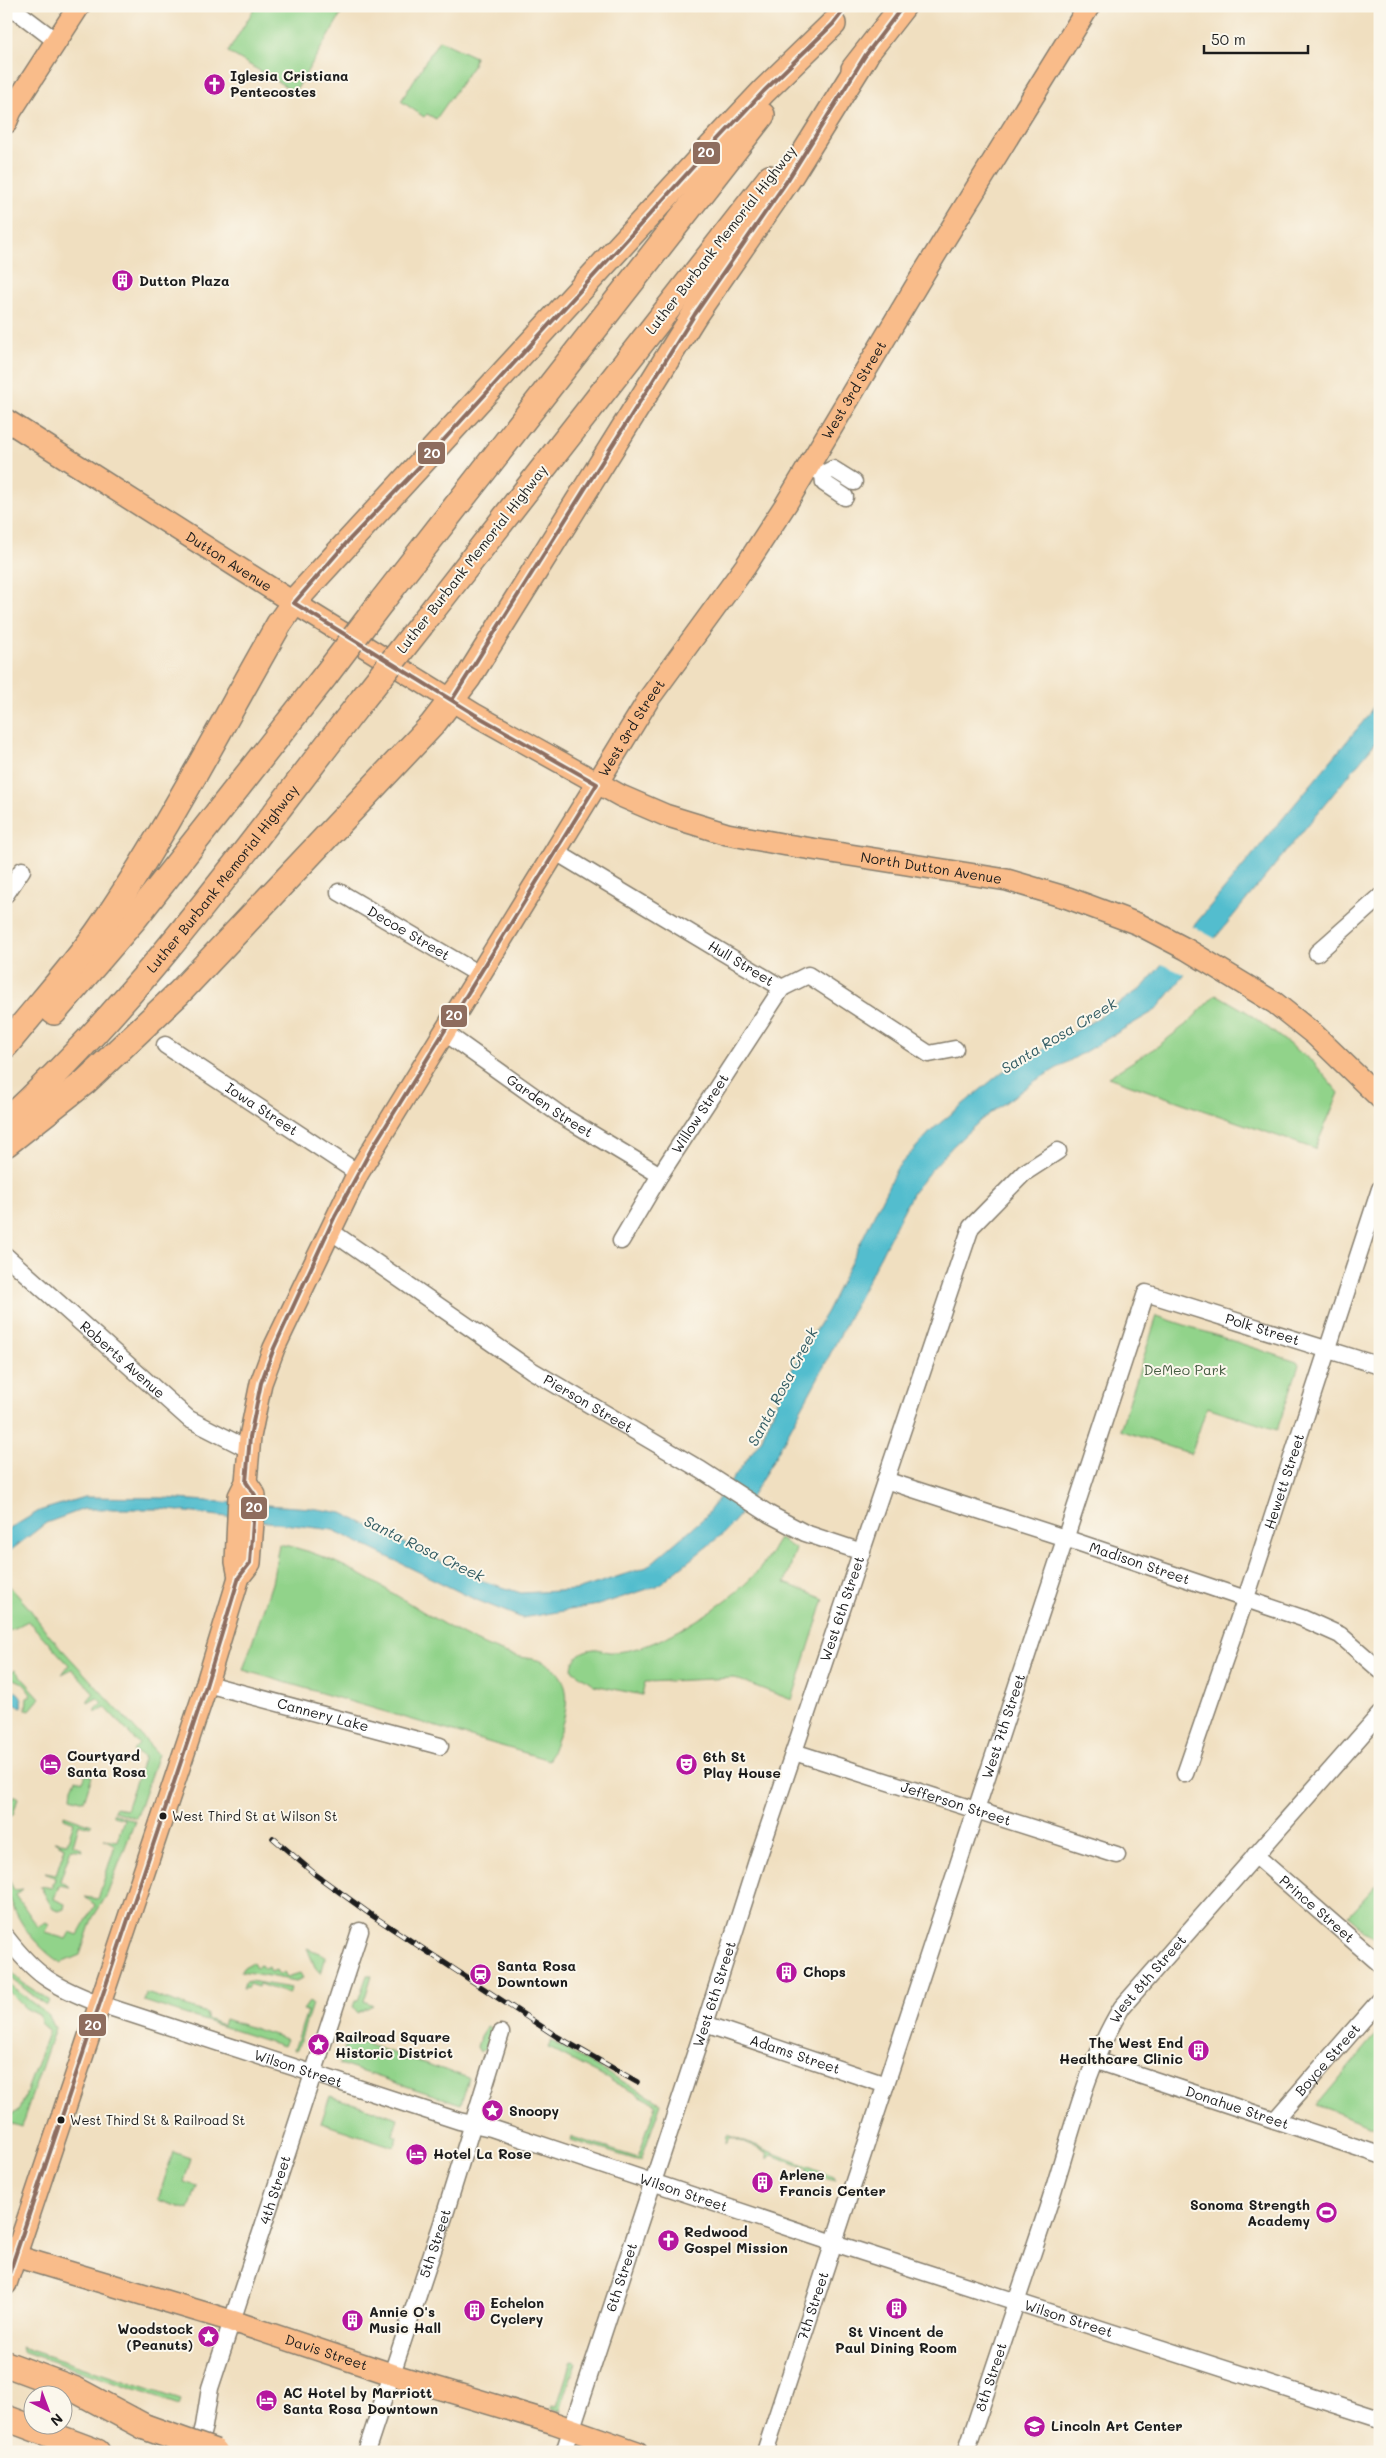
<svg xmlns="http://www.w3.org/2000/svg" width="1386" height="2458" font-family="Mali,sans-serif">
<rect width="100%" height="100%" fill="#fbf7ec"/>
<filter id="ink" filterUnits="userSpaceOnUse"><feTurbulence type="fractalNoise" baseFrequency=".02" numOctaves="2"/><feDisplacementMap in="SourceGraphic" scale="10" xChannelSelector="R" yChannelSelector="G"/><feConvolveMatrix kernelMatrix="1 2 1 2 8 2 1 2 1" color-interpolation-filters="sRGB"/></filter>
<filter id="wash" filterUnits="userSpaceOnUse"><feTurbulence type="fractalNoise" baseFrequency=".0096" numOctaves="4" result="noise"/><feDisplacementMap in="SourceGraphic" scale="20" xChannelSelector="R" yChannelSelector="G"/><feGaussianBlur stdDeviation="1.12" result="paint"/><feColorMatrix in="noise" values="0 0 0 0 0 0 0 0 0 0 0 0 0 0 0 0 0 1.4 0 .05"/><feComposite in="paint" operator="in"/></filter>
<g filter="url(#wash)">
<rect width="100%" height="100%" fill="#f0dfc0"/>
<path fill="#91d38a" stroke="#567853" d="M256 6H346L295 92 228 52Z
M439 40 475 57 473 66 436 119 427 114 424 117 401 101Z
M1216 994 1247 1012 1314 1063 1339 1093 1315 1149 1108 1077 1158 1046 1188 1023Z
M1157 1316 1297 1362 1299 1365 1277 1430 1207 1407 1191 1454 1120 1430Z
M779 1539 796 1549 785 1583 824 1599 792 1700 734 1678 645 1682 642 1695 594 1685 572 1670C572 1658 581 1650 594 1649 600 1648 606 1653 613 1652 625 1652 638 1648 650 1644 688 1629 741 1595 765 1562 770 1555 774 1546 779 1539Z
M279 1544C356 1558 416 1615 486 1646 494 1649 503 1653 511 1655 531 1660 548 1657 561 1677 576 1702 557 1736 549 1760L243 1670 272 1583Z
M6 1582 29 1608 49 1635 158 1754 136 1818 114 1811 116 1807 126 1810 144 1757 133 1751 139 1744 105 1707 96 1712V1709L102 1703 97 1698 88 1703V1700L94 1693 72 1669 62 1674 69 1665 28 1621 6 1632Z
M15 1670 40 1698 30 1710 26 1709 27 1698 31 1696C28 1686 20 1679 10 1679L9 1684H6V1676Z
M86 1774 92 1776 84 1801 71 1797 72 1788 76 1779 83 1781Z
M15 1795 18 1798 13 1815 7 1818 6 1798 12 1800Z
M113 1813 135 1821 107 1895 92 1919 80 1955 61 1963C32 1945 6 1908 6 1874L14 1890 23 1889 16 1895 38 1927 46 1922 49 1924 46 1933 66 1939 70 1932 78 1935 95 1905 85 1897 98 1899 115 1845 104 1839 117 1841 124 1819 113 1816Z
M64 1815 92 1825 90 1827 79 1824 73 1845 82 1848 83 1851 71 1849 60 1881 70 1887 59 1885 54 1899 65 1904 64 1909 59 1911 53 1909 40 1886 52 1888 55 1878 45 1872 56 1874 65 1847 55 1841 67 1843 74 1822 64 1818Z
M1380 1881V1909L1376 1914 1380 1917V1944L1348 1916Z
M307 1948 326 1956 321 1974 315 1967Z
M253 1962 256 1967 261 1965 264 1969 269 1967 271 1972 276 1970 279 1975 284 1972 287 1977 300 1973 303 1978 296 1981 241 1971 242 1968Z
M6 1966 23 1983 50 2001 46 2006 6 1974Z
M367 1975H372L364 2001 373 2005 357 2013 353 2007 355 2001H358Z
M250 1981 291 1988 289 1994 259 1984 258 1987 249 1984 248 1987 243 1988 245 1982Z
M6 1982 49 2016 55 2028 21 2127 6 2122V2118L20 2110 49 2030 42 2024 39 2015 25 2008 6 1989Z
M146 1993 207 2013 206 2019 223 2025 225 2019 286 2039 283 2046 144 2001Z
M309 2002 312 2004 297 2050H294L307 2011 303 2010Z
M487 2026 492 2029 486 2049 480 2052 477 2047 480 2037Z
M1380 2030V2129L1317 2105Z
M348 2038 469 2078 461 2104 339 2064Z
M551 2041 661 2103 641 2160H637L571 2140 572 2137 638 2158 656 2104 548 2048Z
M330 2096 398 2118 393 2135 397 2137 394 2147 321 2123Z
M727 2135 833 2176 835 2180 807 2173 806 2168 772 2155 768 2159V2153L731 2137 726 2144Z
M173 2152 191 2158 184 2182 197 2186 189 2210 158 2200Z
M21 2347 181 2400 179 2405 22 2351Z
M571 2361 576 2362 560 2411 551 2408 552 2405 557 2406Z"/>
<path fill="#53bdce" stroke="#386c75" d="M1380 694V737L1156 1010 1035 1081 981 1120 953 1146 931 1170 913 1192 819 1376 771 1464 739 1516 724 1533 657 1586 598 1605 522 1618 474 1599 333 1530 162 1509H84L46 1523 6 1554V1531L39 1511 84 1497 163 1498 311 1508 342 1513 480 1580 521 1593 577 1590 647 1567 705 1517 761 1440 789 1374 827 1311 897 1168 933 1129 1002 1072 1093 1021 1143 987 1367 717Z
M6 1689C17 1689 24 1696 22 1707L8 1703 6 1705Z"/>
<path fill="#f0dfc0" d="M1190 925 1218 940 1188 976 1159 963Z"/>
</g>
<g filter="url(#ink)">
<g fill="none" stroke-linecap="round" stroke-linejoin="round">
<defs>
<g id="minor">
<path d="M10 6 56 41"/>
<path d="M810 466 823 474 824 483 845 497"/>
<path d="M823 474 833 469 854 482"/>
<path id="s1" d="M556 852 782 988 808 975 929 1054 955 1049"/>
<path id="s2" d="M339 892 480 975"/>
<path d="M6 894 22 870"/>
<path d="M1317 953 1380 897"/>
<path id="s3" d="M444 1032 562 1116 660 1175"/>
<path id="s4" d="M165 1045 358 1173"/>
<path id="s5" d="M329 1230 531 1370 701 1470 769 1514 805 1533 862 1552"/>
<path id="s6" d="M621 1241 660 1175 782 988"/>
<path id="s7" d="M6 1256 189 1419 248 1449"/>
<path id="s8" d="M885 1480 1065 1538 1302 1618 1340 1635 1380 1670"/>
<path id="s9" d="M207 1684 440 1746"/>
<path id="s10" d="M794 1752 1117 1855"/>
<path id="s11" d="M1185 1774 1251 1583 1380 1189"/>
<path id="s12" d="M1255 1855 1380 1964"/>
<path id="s13" d="M6 1937C37 1977 54 1986 100 2004L459 2121 491 2128 834 2243 1380 2419"/>
<path id="s14" d="M705 2024 886 2085"/>
<path id="s15" d="M1094 2060 1380 2155"/>
<path id="s16" d="M1275 2120 1380 2000"/>
<path id="s17" d="M197 2452 204 2426 210 2388 360 1931"/>
<path id="s18" d="M366 2452 444 2217 501 2033"/>
<path id="s19" d="M564 2452 705 2024 757 1861 971 1227 1024 1173 1058 1151"/>
<path id="s20" d="M765 2452 1146 1293 1380 1366"/>
<path id="s21" d="M966 2452C993 2371 1020 2290 1047 2210 1070 2141 1084 2069 1122 2007L1380 1714"/>
</g>
<g id="major">
<path d="M6 123 11 111 79 6"/>
<path id="s22" d="M6 420 294 603 474 714 621 796 665 815 727 834 787 845 1007 880 1068 898 1138 924 1186 949 1275 1003 1315 1035 1380 1098"/>
<path id="s23" d="M239 1577 236 1562 239 1496 246 1482 250 1437 261 1383 274 1348 358 1173 650 697 745 567 786 504 925 271 1089 6"/>
<path id="s24" d="M15 2256 232 2321 391 2374 554 2423 637 2452"/>
<path d="M6 2284 202 1699 239 1577 250 1563 255 1495 246 1482"/>
</g>
<g id="highway">
<path d="M854 69 903 6"/>
<path d="M382 601 762 115"/>
<path d="M421 625 770 178"/>
<path d="M54 1012 135 918 325 676"/>
<path d="M6 1045C36 1008 69 972 97 933 165 835 220 727 279 624L298 597 703 156 764 91 833 24"/>
<path id="s25" d="M6 1122C142 997 249 845 362 700"/>
<path d="M6 1144 85 1082 179 993 432 725 468 678 695 314 789 178 865 56"/>
<path d="M6 2254 15 2256"/>
<path d="M6 2364 76 2390 145 2427"/>
<path d="M6 2418 97 2452"/>
</g>
</defs>
<use href="#minor" stroke="#867e6e" stroke-width="19"/>
<use href="#major" stroke="#867e6e" stroke-width="24"/>
<use href="#highway" stroke="#867e6e" stroke-width="28"/>
<use href="#minor" stroke="#fff" stroke-width="16"/>
<use href="#major" stroke="#f9bc8a" stroke-width="21"/>
<use href="#highway" stroke="#f9bc8a" stroke-width="25"/>
<defs>
<path id="rail" d="M273 1838 316 1875 370 1914 556 2036 637 2082"/>
</defs>
<use href="#rail" stroke="#1c1c1c" stroke-width="5.5"/>
<use href="#rail" stroke="#fbf7ec" stroke-width="4" stroke-dasharray="11" stroke-linecap="butt"/>
<defs>
<path id="highway-bridge" d="M325 676 382 601
M362 700 421 625
M145 2427 215 2452"/>
</defs>
<use href="#highway-bridge" stroke="#867e6e" stroke-width="28" stroke-linecap="butt"/>
<use href="#highway-bridge" stroke="#f9bc8a" stroke-width="25"/>
<defs>
<path id="bus-1" d="M294 603 349 540 420 466 703 156 764 91 833 24 847 6
M294 603 474 714 597 784
M452 700 695 314 789 178 865 56 903 6
M6 2283 202 1699 239 1577 250 1563 255 1495 246 1482 250 1437 261 1383 274 1348 335 1216 371 1150 597 784"/>
</defs>
<use href="#bus-1" stroke="#fbf7ec" stroke-width="8"/>
<use href="#bus-1" stroke="#8e6d5e" stroke-width="4"/>
</g>
</g>
<defs>
<symbol id="church-disc" viewBox="-11 -11 22 22"><circle r="9.5" fill="#b5179e" stroke="#fbf7ec"/><path d="M-1.2-6h2.4v3.5h3.3v2.4h-3.3V6h-2.4V-.1h-3.3v-2.4h3.3Z" fill="#fff"/></symbol>
<symbol id="building-disc" viewBox="-11 -11 22 22"><circle r="9.5" fill="#b5179e" stroke="#fbf7ec"/><path d="M-4-6H4V6H1V3H-1V6H-4ZM-2.5-4.3h1.7v1.8h-1.7ZM.8-4.3h1.7v1.8H.8ZM-2.5-1h1.7V.8h-1.7ZM.8-1h1.7V.8H.8Z" fill="#fff"/></symbol>
<symbol id="hotel-disc" viewBox="-11 -11 22 22"><circle r="9.5" fill="#b5179e" stroke="#fbf7ec"/><path d="M-6-4.5h1.5V1H6V5H4.5V3h-9V5H-6ZM-4 0a1.8 1.8 0 1 1 3.6 0ZM.5 0V-2.5h3Q6-2.5 6 0Z" fill="#fff"/></symbol>
<symbol id="theatre-disc" viewBox="-11 -11 22 22"><circle r="9.5" fill="#b5179e" stroke="#fbf7ec"/><path d="M-5-5.5Q0-4 5-5.5V0Q5 5 0 6Q-5 5-5 0ZM-3.3-2.5H-1v1.5H-3.3ZM1-2.5H3.3v1.5H1ZM-2.8 1Q0 5.5 2.8 1Z" fill="#fff"/></symbol>
<symbol id="station-disc" viewBox="-11 -11 22 22"><circle r="9.5" fill="#b5179e" stroke="#fbf7ec"/><path d="M-3-6H3Q5-6 5-4V2Q5 4 3 4L4.5 6H3L1.5 4h-3L-3 6H-4.5L-3 4Q-5 4-5 2V-4Q-5-6-3-6ZM-3.5-4v3h7v-3ZM-3.5 1v1.5H-2V1ZM2 1v1.5H3.5V1Z" fill="#fff"/></symbol>
<symbol id="sight-disc" viewBox="-11 -11 22 22"><circle r="9.5" fill="#b5179e" stroke="#fbf7ec"/><path d="M0-6L1.8-2.2L6-1.7L2.9 1.2L3.7 5.4L0 3.3L-3.7 5.4L-2.9 1.2L-6-1.7L-1.8-2.2Z" fill="#fff"/></symbol>
<symbol id="stadium-disc" viewBox="-11 -11 22 22"><circle r="9.5" fill="#b5179e" stroke="#fbf7ec"/><path d="M0-5a6.5 5 0 1 0 0 10a6.5 5 0 1 0 0-10ZM-3.5-1.8h7v3.6h-7Z" fill="#fff"/></symbol>
<symbol id="school-disc" viewBox="-11 -11 22 22"><circle r="9.5" fill="#b5179e" stroke="#fbf7ec"/><path d="M0-5L7-2L0 1L-7-2ZM-4 1L0 2.5L4 1V4Q0 6-4 4Z" fill="#fff"/></symbol>
</defs>
<g fill-rule="evenodd">
<use href="#church-disc" x="202" y="72" width="25" height="25"/>
<use href="#building-disc" x="110" y="268" width="25" height="25"/>
<use href="#hotel-disc" x="38" y="1752" width="25" height="25"/>
<use href="#theatre-disc" x="674" y="1752" width="25" height="25"/>
<use href="#building-disc" x="774" y="1960" width="25" height="25"/>
<use href="#station-disc" x="468" y="1962" width="25" height="25"/>
<use href="#sight-disc" x="306" y="2032" width="25" height="25"/>
<use href="#building-disc" x="1186" y="2038" width="25" height="25"/>
<use href="#sight-disc" x="480" y="2098" width="25" height="25"/>
<use href="#hotel-disc" x="404" y="2142" width="25" height="25"/>
<use href="#building-disc" x="750" y="2170" width="25" height="25"/>
<use href="#stadium-disc" x="1314" y="2200" width="25" height="25"/>
<use href="#church-disc" x="656" y="2228" width="25" height="25"/>
<use href="#building-disc" x="884" y="2296" width="25" height="25"/>
<use href="#building-disc" x="462" y="2298" width="25" height="25"/>
<use href="#building-disc" x="340" y="2308" width="25" height="25"/>
<use href="#sight-disc" x="196" y="2324" width="25" height="25"/>
<use href="#hotel-disc" x="254" y="2388" width="25" height="25"/>
<use href="#school-disc" x="1022" y="2414" width="25" height="25"/>
</g>
<g fill="#1c1c1c" stroke="#fbf7ec" stroke-width="2">
<circle cx="163" cy="1816" r="4.5"/>
<circle cx="61" cy="2120" r="4.5"/>
</g>
<g text-anchor="middle" stroke-width="4" stroke-linejoin="round" paint-order="stroke">
<g font-size="13" fill="#1c1c1c" stroke="#fbf7ec" text-anchor="start">
<text x="172" y="1821">West Third St at Wilson St</text>
<text x="70" y="2125">West Third St &amp; Railroad St</text>
</g>
<g font-size="14" font-weight="bold" fill="#1c1c1c" stroke="#fbf7ec" text-anchor="start">
<text x="230" y="81">Iglesia Cristiana<tspan x="230" dy="16">Pentecostes</tspan></text>
<text x="139" y="286">Dutton Plaza</text>
<text x="67" y="1761">Courtyard<tspan x="67" dy="16">Santa Rosa</tspan></text>
<text x="703" y="1762">6th St<tspan x="703" dy="16">Play House</tspan></text>
<text x="497" y="1971">Santa Rosa<tspan x="497" dy="16">Downtown</tspan></text>
<text x="803" y="1977">Chops</text>
<text x="335" y="2042">Railroad Square<tspan x="335" dy="16">Historic District</tspan></text>
<text x="1183" y="2048" text-anchor="end">The West End<tspan x="1183" dy="16">Healthcare Clinic</tspan></text>
<text x="509" y="2116">Snoopy</text>
<text x="433" y="2159">Hotel La Rose</text>
<text x="779" y="2180">Arlene<tspan x="779" dy="16">Francis Center</tspan></text>
<text x="1310" y="2210" text-anchor="end">Sonoma Strength<tspan x="1310" dy="16">Academy</tspan></text>
<text x="684" y="2237">Redwood<tspan x="684" dy="16">Gospel Mission</tspan></text>
<text x="490" y="2308">Echelon<tspan x="490" dy="16">Cyclery</tspan></text>
<text x="369" y="2317">Annie O's<tspan x="369" dy="16">Music Hall</tspan></text>
<text x="193" y="2334" text-anchor="end">Woodstock<tspan x="193" dy="16">(Peanuts)</tspan></text>
<text x="896" y="2337" text-anchor="middle">St Vincent de<tspan x="896" dy="16">Paul Dining Room</tspan></text>
<text x="283" y="2398">AC Hotel by Marriott<tspan x="283" dy="16">Santa Rosa Downtown</tspan></text>
<text x="1051" y="2431">Lincoln Art Center</text>
</g>
<g font-size="14" fill="#1c1c1c" stroke="#fbf7ec">
<text transform="translate(721 240) rotate(-52)" y="5">Luther Burbank Memorial Highway</text>
<text dy="5" stroke="none"><textPath href="#s23" startOffset="1356">West 3rd Street</textPath></text>
<text transform="translate(472 559) rotate(-52)" y="5">Luther Burbank Memorial Highway</text>
<text dy="5" stroke="none"><textPath href="#s22" startOffset="264">Dutton Avenue</textPath></text>
<text dy="5" stroke="none"><textPath href="#s23" startOffset="951">West 3rd Street</textPath></text>
<text dy="5" stroke="none"><textPath href="#s22" startOffset="1041">North Dutton Avenue</textPath></text>
<text dy="5" stroke="none"><textPath href="#s25" startOffset="326">Luther Burbank Memorial Highway</textPath></text>
<text dy="5" stroke="none"><textPath href="#s2" startOffset="81">Decoe Street</textPath></text>
<text dy="5" stroke="none"><textPath href="#s1" startOffset="216">Hull Street</textPath></text>
<text dy="5" stroke="none"><textPath href="#s3" startOffset="129">Garden Street</textPath></text>
<text dy="5" stroke="none"><textPath href="#s4" startOffset="116">Iowa Street</textPath></text>
<text dy="5" stroke="none"><textPath href="#s6" startOffset="150">Willow Street</textPath></text>
<text dy="5" stroke="none"><textPath href="#s20" startOffset="1342">Polk Street</textPath></text>
<text dy="5" stroke="none"><textPath href="#s7" startOffset="156">Roberts Avenue</textPath></text>
<text dy="5" stroke="none"><textPath href="#s5" startOffset="312">Pierson Street</textPath></text>
<text dy="5" stroke="none"><textPath href="#s11" startOffset="309">Hewett Street</textPath></text>
<text dy="5" stroke="none"><textPath href="#s8" startOffset="268">Madison Street</textPath></text>
<text dy="5" stroke="none"><textPath href="#s19" startOffset="888">West 6th Street</textPath></text>
<text dy="5" stroke="none"><textPath href="#s9" startOffset="120">Cannery Lake</textPath></text>
<text dy="5" stroke="none"><textPath href="#s20" startOffset="764">West 7th Street</textPath></text>
<text dy="5" stroke="none"><textPath href="#s10" startOffset="170">Jefferson Street</textPath></text>
<text dy="5" stroke="none"><textPath href="#s12" startOffset="82">Prince Street</textPath></text>
<text dy="5" stroke="none"><textPath href="#s21" startOffset="510">West 8th Street</textPath></text>
<text dy="5" stroke="none"><textPath href="#s19" startOffset="482">West 6th Street</textPath></text>
<text dy="5" stroke="none"><textPath href="#s14" startOffset="95">Adams Street</textPath></text>
<text dy="5" stroke="none"><textPath href="#s16" startOffset="80">Boyce Street</textPath></text>
<text dy="5" stroke="none"><textPath href="#s13" startOffset="326">Wilson Street</textPath></text>
<text dy="5" stroke="none"><textPath href="#s15" startOffset="151">Donahue Street</textPath></text>
<text dy="5" stroke="none"><textPath href="#s17" startOffset="274">4th Street</textPath></text>
<text dy="5" stroke="none"><textPath href="#s13" startOffset="731">Wilson Street</textPath></text>
<text dy="5" stroke="none"><textPath href="#s18" startOffset="220">5th Street</textPath></text>
<text dy="5" stroke="none"><textPath href="#s19" startOffset="184">6th Street</textPath></text>
<text dy="5" stroke="none"><textPath href="#s20" startOffset="154">7th Street</textPath></text>
<text dy="5" stroke="none"><textPath href="#s13" startOffset="1136">Wilson Street</textPath></text>
<text dy="5" stroke="none"><textPath href="#s24" startOffset="326">Davis Street</textPath></text>
<text dy="5" stroke="none"><textPath href="#s21" startOffset="79">8th Street</textPath></text>
</g>
<g font-size="14" fill="#455c42" stroke="#fbf7ec">
<text x="1185" y="1375">DeMeo Park</text>
</g>
<g font-size="15" font-style="italic" fill="#325c63" stroke="#fbf7ec">
<text transform="translate(1059 1036) rotate(-31)" y="5">Santa Rosa Creek</text>
<text transform="translate(783 1387) rotate(-62)" y="5">Santa Rosa Creek</text>
<text transform="translate(424 1549) rotate(26)" y="5">Santa Rosa Creek</text>
</g>
</g>
<g stroke="#fbf7ec" stroke-width="2">
<rect x="692" y="141" width="29" height="24" rx="5" fill="#8e6d5e"/>
<rect x="417" y="441" width="29" height="24" rx="5" fill="#8e6d5e"/>
<rect x="440" y="1004" width="28" height="24" rx="5" fill="#8e6d5e"/>
<rect x="240" y="1496" width="28" height="24" rx="5" fill="#8e6d5e"/>
<rect x="78" y="2013" width="29" height="24" rx="5" fill="#8e6d5e"/>
</g>
<g font-size="14" text-anchor="middle" font-weight="bold" fill="#fff">
<text x="706" y="157">20</text>
<text x="432" y="458">20</text>
<text x="454" y="1020">20</text>
<text x="254" y="1512">20</text>
<text x="93" y="2030">20</text>
</g>
<rect width="1386" height="2458" fill="none" stroke="#fbf7ec" stroke-width="25"/>
<g transform="translate(48 2410) rotate(138)"><circle r="24" fill="#fbf7ec" stroke="#a29f99"/>
<path d="M0-4L9 19L0 12L-9 19Z" fill="#b5179e"/>
<text y="-8" font-size="14" font-weight="bold" text-anchor="middle" fill="#1c1c1c">N</text>
</g>
<path d="M1204 45v8h104v-8" fill="none" stroke="#1c1c1c" stroke-width="2.5"/>
<text x="1211" y="45" font-size="15" fill="#1c1c1c" stroke="#fbf7ec" stroke-width="4" paint-order="stroke">50 m</text>
</svg>
